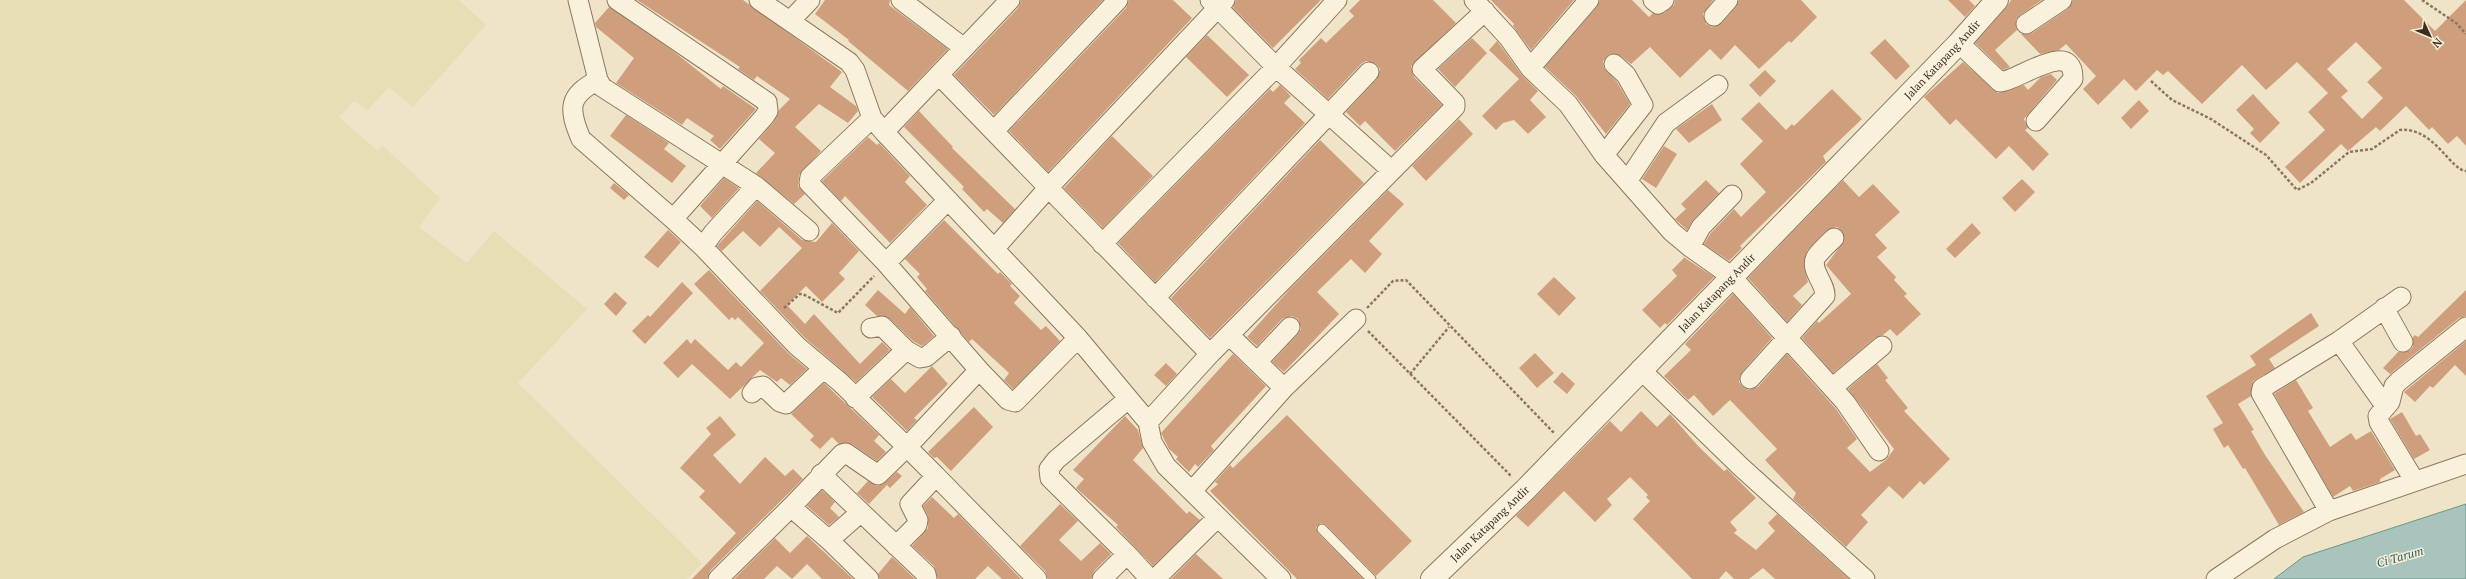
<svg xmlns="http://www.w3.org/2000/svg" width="2466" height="579" font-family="'PT Serif',serif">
<rect width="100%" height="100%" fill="#f0e4c8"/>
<path fill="#e6deb5" d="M0 0H459L486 25 413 107 389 87 368 110 354 101 339 117 378 151 383 146 440 198 419 227 467 263 494 231 587 309 518 383 702 563 687 579H0Z"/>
<path fill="#a9c4bc" stroke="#6f938a" d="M2466 504V579H2274L2303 557Z"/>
<path fill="#cf9f7d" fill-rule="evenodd" d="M637 0H743L842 72 830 87 856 106 858 111 848 123 819 104 795 127 821 151 799 175 798 186 805 194 794 204 756 173 775 153 759 139 773 123 779 110 790 99 757 76 754 80 738 69 740 67Z
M825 0H890L889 5 948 49 908 91 848 41 849 40 815 14Z
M1021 0H1103L994 115 954 75 1018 8Z
M1129 0H1173L1192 18 1048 172 1009 131 1126 8Z
M1236 0H1321L1273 48 1233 8Z
M1360 0H1433L1456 23 1411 66 1414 77 1442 105 1395 151 1365 121 1360 126 1346 112 1377 79 1380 69 1376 64 1366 61 1361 64 1328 99 1295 69 1301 63 1299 60 1321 38 1326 43 1354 16 1349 11Z
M1491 0H1574L1531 50 1513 26 1514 24Z
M1600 0H1632L1649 17 1653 13H1664L1674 5 1675 0H1713L1703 14 1706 24 1712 27 1722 23 1736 7 1739 0H1801L1817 17 1791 43 1789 41 1759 69 1735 45 1721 60 1710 49 1680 78 1650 47 1631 64 1621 56 1610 54 1603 61 1604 68 1617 82 1630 104 1606 134 1576 96 1545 67 1597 7Z
M1948 0H1969L1975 6 1965 17Z
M2011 0H2042L2020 15 2016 20 2017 30 1995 50 2010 67 2003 70 1975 43 2006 8Z
M2073 0H2404L2435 31 2466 0V146L2457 136 2448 144 2432 127 2429 130 2406 106 2380 131 2376 127 2348 151 2341 144 2300 183 2285 167 2325 130 2308 112 2328 93 2297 62 2266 90 2242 65 2202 104 2168 71 2163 75 2157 70 2136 91 2124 79 2098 105 2083 89 2096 76 2066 44 2059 50 2040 54 2021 34 2032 33 2068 9ZM2356 42 2382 68 2367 82 2383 98 2362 119 2341 97 2348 91 2327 69Z
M609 7 673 51 721 89 723 86 756 109 720 149 710 140 714 136 687 118 682 125 616 83 634 58 596 27 595 23Z
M1207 35 1249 75 1227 97 1186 57Z
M1472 38 1487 53 1455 87 1438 69Z
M1885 39 1910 66 1896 80 1870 53Z
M1497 41 1521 74 1538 91 1530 100 1546 117 1528 134 1514 120 1503 123 1496 130 1482 116 1519 79 1489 50Z
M1963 62 1998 93 2024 85 2028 90 2041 77 2051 74 2057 80 2024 119 2028 128 2025 130 2049 154 2033 171 2009 146 1996 159 1956 119 1950 125 1924 97Z
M1765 70 1776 81 1760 97 1749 85Z
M1280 85 1291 96 1284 103 1305 123 1155 282 1118 243 1270 89 1273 92Z
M1832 89 1862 119 1823 156 1826 162 1740 246 1742 248 1729 261 1704 244 1710 234 1734 209 1741 217 1766 192 1740 164 1763 141 1741 119 1759 102 1786 130 1792 124 1794 126Z
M2253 94 2280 123 2260 143 2250 133 2254 129 2236 110Z
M2139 100 2149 111 2131 129 2121 118Z
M1712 104 1722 120 1689 143 1676 129Z
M919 111 953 147 952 148 1015 209 1003 223 987 209 984 212 962 189 964 187 904 127Z
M626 115 669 143 664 149 686 166 672 183 610 136Z
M1459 119 1473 134 1426 181 1412 166Z
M1112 136 1153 176 1103 228 1064 188Z
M868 137 877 145 879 143 910 176 905 182 927 205 890 243 845 196 841 201 822 181Z
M1320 140 1364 183 1210 338 1171 298Z
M1664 146 1677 154 1656 188 1642 179Z
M724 178 739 188 712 218 700 206Z
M2022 179 2035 192 2015 212 2002 198Z
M1706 180 1719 193 1693 220 1687 230 1675 219 1686 209 1681 204Z
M1843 180 1859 197 1873 184 1900 212 1875 235 1887 248 1877 257 1896 277 1894 280 1907 294 1904 296 1921 314 1897 336 1890 329 1883 335 1875 338 1833 373 1802 338 1817 321 1819 323 1851 294 1826 265 1844 241 1842 231 1837 227 1827 230 1807 251 1804 267 1808 282 1793 296 1802 305 1787 322 1748 278Z
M614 183 629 195 624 200 610 188Z
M1388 190 1404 204 1369 241 1382 254 1365 273 1351 259 1317 292 1339 314 1284 372 1272 362 1298 334 1301 329 1298 319 1292 316 1282 319 1257 346 1247 337 1289 290Z
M757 201 802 240 816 242 832 223 859 251 839 273 845 279 822 302 806 286 787 305 805 324 814 314 860 364 882 342 890 350 856 382 805 338 760 291 802 248 779 227 760 247 743 231 722 251 717 246Z
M944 220 998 274 1000 272 1012 284 1010 286 1020 296 1014 303 1041 330 1046 326 1060 341 1013 389 1004 380 1009 373 972 339 969 342 925 291 927 289 917 277 920 274 905 259Z
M1972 223 1981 233 1955 258 1946 249Z
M668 230 681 242 658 268 644 257Z
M1682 256 1714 277 1667 325 1665 323 1660 328 1642 310 1677 276 1672 270 1684 258Z
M709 270 789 354 807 369 790 385 781 378 777 382 760 370 730 399 692 364 678 378 663 363 687 339 691 344 695 339 728 370 736 362 741 367 764 343 738 317 735 320 732 317 729 320 694 284Z
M1554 277 1576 298 1559 316 1537 294Z
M682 282 693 293 645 344 632 331 648 315 650 317Z
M878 290 905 314 910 307 934 336 922 346 913 341 889 318 877 316 865 305Z
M2466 290V316L2459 318 2390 374 2383 368 2398 352 2409 351 2413 347V337L2415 335 2418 337Z
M615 292 627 303 616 316 604 304Z
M1733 294 1772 338 1742 372 1739 382 1743 387 1748 390 1758 387 1787 354 1836 409 1857 439 1847 448 1870 472 1886 460 1894 449 1848 389 1877 364 1888 378 1885 380 1908 408 1904 411 1950 459 1924 485 1920 481 1903 499 1889 486 1861 515 1868 522 1846 547 1793 499 1796 493 1765 460 1777 449 1730 400 1713 416 1694 395 1688 400 1664 376 1691 350 1685 344Z
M2311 313 2319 326 2269 359 2275 368 2253 381 2251 396 2238 404 2254 430 2251 431 2265 455 2304 512 2279 525 2245 468 2243 469 2228 445 2224 448 2213 429 2223 423 2206 396 2256 365 2250 356Z
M2466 341V376L2455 365 2433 388 2430 386 2415 402 2404 392Z
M1535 353 1554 373 1537 388 1519 368Z
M1233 354 1266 386 1211 446 1214 450 1198 467 1195 464 1189 472 1176 459 1178 457 1169 449 1161 433Z
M1166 363 1177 374 1166 386 1154 375Z
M932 366 948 384 914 418 917 420 907 431 872 397 891 379 905 393Z
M1562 372 1575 384 1567 394 1553 382Z
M2296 380 2313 408 2308 411 2330 447 2351 433 2356 440 2371 431 2395 470 2380 479V482L2353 491 2350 486 2333 497 2274 394Z
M824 383 879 435 874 441 886 452 877 461 852 444H839L832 437 820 449 810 440 814 436 791 414Z
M974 407 993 427 951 471 937 457 934 458 928 452Z
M1641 411 1657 427 1670 414 1699 447 1724 471 1727 469 1756 498 1730 522 1737 530 1734 533 1756 550 1775 531 1768 523 1777 514 1849 579H1775L1763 568 1749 579H1734L1726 571 1719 579H1692L1633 519 1650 501 1646 497 1648 495 1630 477 1607 499 1612 505 1595 522 1564 491 1528 527 1516 516 1610 421 1621 432Z
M2402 412 2416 436 2420 434 2430 450 2414 459 2390 419Z
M1287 415 1412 541 1376 576 1326 525 1321 523 1316 527 1318 533 1363 579H1297L1210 491 1218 484 1215 482 1230 465 1233 468Z
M720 416 736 435 713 455 740 484 765 457 785 476 793 469 803 479 710 571 707 579H692L736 533 699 497 705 491 680 468 711 434 706 428Z
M1125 416 1138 430 1143 448 1133 460 1187 514 1189 511 1200 520 1153 566 1116 527 1118 525 1076 488 1084 479 1073 470Z
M897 472 902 476 890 488 887 485 869 504 857 493 868 481 876 486 882 485Z
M822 490 835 502 830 508 839 517 829 525 807 506Z
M932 497 954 518 958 514 1021 579H1002L988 566 975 579H938L934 566 912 546 928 528V516L923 506Z
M1060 504 1078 521 1059 540 1081 561 1100 543 1111 554 1094 571 1091 579H1048L1045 571 1020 546Z
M807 536 853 579H822L807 564 792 579 777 566 764 579H734L775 538 790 553Z
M1196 554 1223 579H1171Z
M892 557 915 579H880L878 574Z"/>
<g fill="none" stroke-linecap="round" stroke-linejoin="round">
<defs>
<path id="service" d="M1322 529 1371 579"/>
<path id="minor" d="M578 0 598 80 602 87 756 186 809 231
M617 0 767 102 768 111 764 117 673 219 703 247 797 346 841 383 907 447 878 475 846 453 842 454 791 507
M759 0 849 62 855 70 872 118 884 132 1078 338 1148 422 1152 442 1166 466 1281 579
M901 0 964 48
M1210 0 1276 67 1391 170
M1474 0 1508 37 1530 68
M1589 0 1530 68 1568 104 1604 155 1672 232 1690 247 1731 276 1845 402 1879 451
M1653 0 1658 4 1664 0
M1714 16 1728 0
M790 21 810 0
M2026 24 2062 0
M1959 43 2000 82C2018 81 2074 37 2073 79L2036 121
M940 76 1210 354
M598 80C568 96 568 108 581 139L673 219
M872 118 810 177 809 183 886 263 979 370 1008 400 1015 402 1078 338
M994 131 1118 0
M884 132 1010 0
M1604 155 1643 105 1626 75 1614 64
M1628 180 1666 123 1718 85
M1102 244 1276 67 1337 0
M703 247 713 233 756 186
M1690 247 1701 227 1732 195
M994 249 1049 187 1225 0
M886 263 947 201
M1155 298 1369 72
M2384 308 2403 342
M871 328 882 326 906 350
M1229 335 1284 388
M1258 361 1290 327
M1640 369 1741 467 1865 579
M1750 379 1825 296C1826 283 1809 270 1816 257 1821 250 1828 244 1834 238
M1832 388 1882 346
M752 393 757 387 763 386 780 402 786 404 823 369
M855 398 906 350 920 358 926 357 951 336
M2386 407 2339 341 2401 297
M1148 422 1210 354 1455 107V103L1422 69 1485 11
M821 474 926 574 927 579
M936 476 1037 579
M2414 480 2379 422 2378 416 2390 402 2394 386 2399 381 2466 327
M1192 491 1284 388 1356 319
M2329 511 2261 393 2262 388 2269 384 2339 341
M829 540 869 579
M896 546 917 525 918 520 910 504 936 476 907 447 979 370
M1127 554 1050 478 1049 469 1056 460 1128 399
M718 579 791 507 829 540 861 512
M1102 579 1127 554 1150 579
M1155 579 1218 517
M2216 579 2275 539 2329 511 2466 464"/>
<g id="tertiary">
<path id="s1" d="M1432 579 1525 490 1959 43 1997 0"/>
</g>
</defs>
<use href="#service" stroke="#8d765c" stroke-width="11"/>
<use href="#minor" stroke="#8d765c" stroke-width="21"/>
<use href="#tertiary" stroke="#8d765c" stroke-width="24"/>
<path stroke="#8d765c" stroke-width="2.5" stroke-dasharray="3 2" stroke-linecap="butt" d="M2422 0 2456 23 2466 34
M2151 81 2172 100 2211 119 2266 155 2297 190 2311 183 2349 152 2372 149 2400 130C2434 127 2450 170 2466 171
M784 308 800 294H803L838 313 874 276
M1367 308 1393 281 1406 280 1554 433
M1368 331 1512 477
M1410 374 1449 327"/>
<use href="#service" stroke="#faf1dc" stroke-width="9"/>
<use href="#minor" stroke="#faf1dc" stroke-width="19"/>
<use href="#tertiary" stroke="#faf1dc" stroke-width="22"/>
</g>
<g text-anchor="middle" stroke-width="3" stroke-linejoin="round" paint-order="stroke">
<g font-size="11" fill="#3d2e20" stroke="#f7eed8">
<text dy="4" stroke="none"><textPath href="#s1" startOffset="728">Jalan Katapang Andir</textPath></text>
<text dy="4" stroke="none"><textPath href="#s1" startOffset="404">Jalan Katapang Andir</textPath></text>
<text dy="4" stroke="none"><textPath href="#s1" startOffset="80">Jalan Katapang Andir</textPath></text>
</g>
<g font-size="12" font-style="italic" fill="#2f5d5a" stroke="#f7eed8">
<text transform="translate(2400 557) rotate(-16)" y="4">Ci Tarum</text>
</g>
</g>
<g transform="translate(2430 36) rotate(134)" stroke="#f7eed8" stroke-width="3" paint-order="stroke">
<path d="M0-3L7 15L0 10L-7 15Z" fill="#3d2e20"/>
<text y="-6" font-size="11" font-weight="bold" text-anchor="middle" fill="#3d2e20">N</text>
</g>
</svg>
